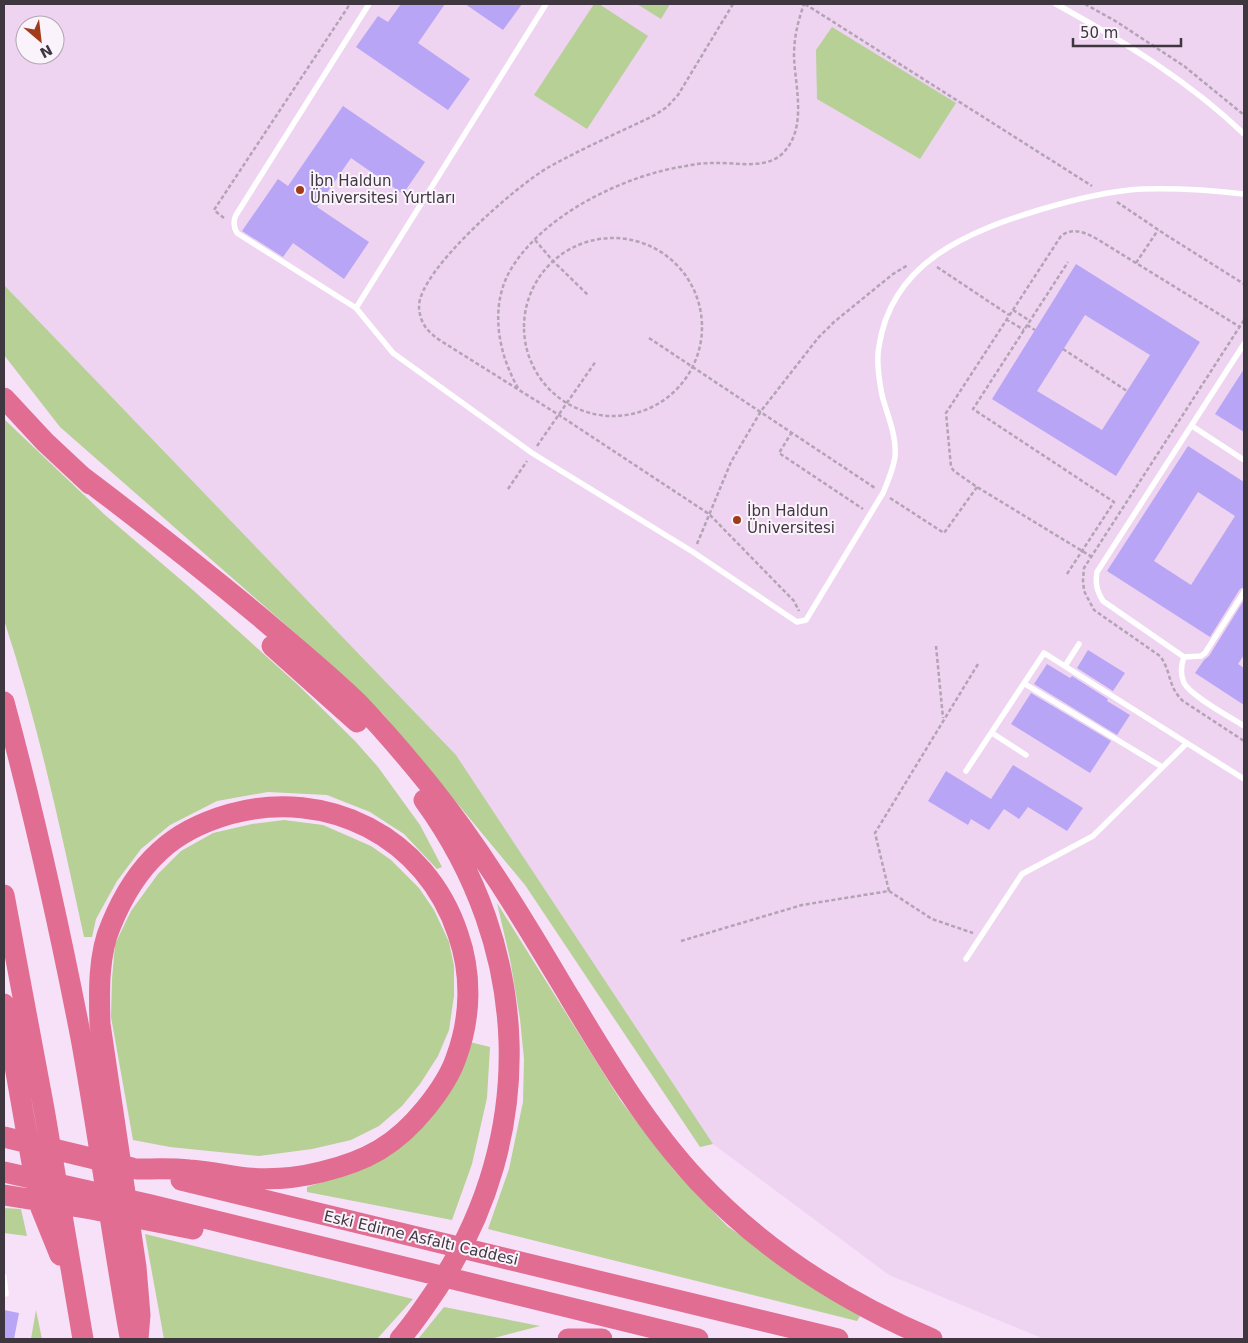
<svg xmlns="http://www.w3.org/2000/svg" width="1248" height="1343" font-family="'DejaVu Sans',sans-serif">
<rect width="100%" height="100%" fill="#f6e1f8"/>
<path fill="#eed4f0" fill-rule="evenodd" d="M4 4H1244V1339H1044L889 1275 713 1144 456 755 4 285ZM25 25H55V55H25Z"/>
<path fill="#b6d096" d="M594 4H599L648 36 587 129 534 95Z
M637 4H670L661 19Z
M832 27 956 103 920 159 817 99 816 50Z
M4 285 456 755 713 1144 700 1147 525 885 383 714 319 654 60 427 4 355Z
M4 419 105 515 194 591 298 685 355 741 378 767 420 825 442 867 437 869 404 834 370 812 327 795 268 792 217 801 170 825 141 849 117 881 96 919 92 937H84C61 831 38 723 4 620Z
M284 820 323 825 371 846 391 860 419 888 434 910 449 942 454 966V996L449 1030 438 1056 420 1084 402 1106 379 1126 351 1140 312 1149 259 1156 170 1147 133 1140 111 1017 112 979 115 944 131 911 158 874 181 851 213 833 252 824Z
M497 903 621 1101 674 1170 727 1226 860 1316 857 1321 488 1229 509 1169 523 1102 524 1059 520 1019 510 959Z
M470 1042 490 1047 487 1098 472 1164 452 1220 307 1192V1187L357 1171Z
M4 1208 21 1209 27 1236 4 1233Z
M145 1234 413 1299 377 1339H164Z
M444 1307 540 1326 490 1339H418Z
M36 1310 42 1339H31Z"/>
<path fill="#b8a5f6" fill-rule="evenodd" d="M401 4H445L418 43 470 79 448 110 356 47 378 16 388 22Z
M465 4H522L503 30Z
M343 106 425 162 403 194 351 158 317 207 369 242 344 279 293 243 283 257 242 231 278 179 288 186Z
M1076 264 1200 342 1116 476 992 399ZM1085 315 1150 355 1102 430 1037 391Z
M1244 369V432L1215 414Z
M1188 446 1244 482V587L1240 589 1210 637 1107 571ZM1198 492 1235 516 1191 585 1154 561Z
M1244 600V655L1238 664 1244 668V705L1195 673 1204 660 1209 656Z
M1088 650 1125 673 1113 691 1077 668Z
M1047 664 1070 678 1072 676 1108 699 1107 701 1130 715 1117 735 1034 684Z
M1031 693 1111 741 1090 773 1011 724Z
M1013 765 1083 808 1067 831 1028 807 1019 819 1004 809 989 830 971 819 968 825 928 801 946 771 991 799Z
M4 1310 19 1313 14 1339H4Z"/>
<g fill="none" stroke-linecap="round" stroke-linejoin="round">
<path stroke="#b3a3b5" stroke-width="2.5" stroke-dasharray="4 2.5" stroke-linecap="butt" d="M733 4 678 95 667 107 655 115C620 132 583 148 549 167 517 185 418 271 419 307 420 324 428 332 441 341L559 415 709 514 794 601 799 611
M805 4 1092 186
M1085 4 1117 22 1184 66 1244 115
M1117 202 1166 235 1244 284
M224 218 214 210 350 4
M524 327a89 89 0 1 1 178 0a89 89 0 1 1-178 0Z
M535 240 553 261 588 295
M1136 263 1158 230
M937 267 1009 315
M1013 310 1030 321
M1006 319 1024 330
M1244 320 1084 568 1083 580 1084 591 1094 610 1160 656C1172 672 1167 686 1183 701L1244 741
M1027 325 1035 330
M649 338 875 488
M1063 349 1127 391
M518 388C498 353 489 306 511 269 544 214 625 175 686 166 695 164 704 163 713 163 734 162 765 170 782 154 808 129 795 87 794 56 794 37 798 21 804 4
M792 432 779 453 863 509
M537 446 596 361
M508 489 527 461
M890 498 944 533 977 487
M697 544 731 462 761 411 818 338 834 322 893 274 908 265
M1092 557 977 487 954 471 951 467 946 413 1061 236C1073 227 1084 232 1097 239L1240 327
M1067 574 1114 502 973 409 1068 262
M936 646 943 718
M889 891 875 833 978 664
M681 941 802 905 889 891 932 919 973 933"/>
<path stroke="#fff" stroke-width="5.5" d="M369 4 236 215C233 221 233 226 237 233L356 308 393 353 532 453 693 552 797 622 806 620 883 493C888 481 893 470 895 457 897 435 887 415 882 395 879 380 876 361 879 346 892 262 967 232 1039 210 1072 200 1107 191 1142 189 1176 188 1210 190 1244 194
M1056 4C1123 41 1189 81 1244 134
M356 308 546 4
M1244 344 1097 572C1095 584 1097 591 1103 601L1184 657C1181 665 1180 674 1184 683 1191 696 1230 717 1244 726
M1192 426 1244 460
M1184 657 1201 656 1205 653 1244 592
M1065 666 1079 644
M1025 684 1162 767
M992 733 1026 755
M966 771 1044 653 1244 779
M966 959 1022 874 1093 836 1186 744
M4 1277 6 1294"/>
<path stroke="#e16d92" stroke-width="21" d="M4 398 45 442 90 484
M80 475C141 521 201 568 260 617 293 645 327 673 358 703 382 728 405 755 427 782 478 845 520 914 561 983 602 1051 643 1122 698 1181 763 1250 845 1302 932 1339
M272 646 357 722
M4 702C34 813 59 925 81 1038 99 1137 112 1237 130 1337
M4 895 44 1109 83 1339
M4 1004 32 1163 41 1208 60 1255
M4 1137 132 1168
M137 1169C154 1169 172 1168 189 1170 209 1171 228 1176 247 1178 271 1180 297 1178 321 1172 367 1161 396 1145 426 1108 438 1093 450 1076 456 1058 471 1018 472 974 458 934 426 837 327 787 230 814 206 821 179 833 160 851 139 870 122 898 111 925 98 954 99 993 100 1024L136 1267 140 1315 138 1339
M4 1172 151 1205 698 1339
M181 1180 838 1339
M4 1195 91 1209 193 1229
M400 1339C414 1323 426 1305 438 1287 539 1134 531 947 424 800
M568 1339H602"/>
</g>
<g fill="#a23b19" stroke="#fbf3fc" stroke-width="2">
<circle cx="300" cy="190" r="5"/>
<circle cx="737" cy="520" r="5"/>
</g>
<g text-anchor="middle" stroke-width="4" stroke-linejoin="round" paint-order="stroke">
<g font-size="15" fill="#3f3740" stroke="#fbf3fc" text-anchor="start">
<text x="310" y="186">İbn Haldun<tspan x="310" dy="17">Üniversitesi Yurtları</tspan></text>
<text x="747" y="516">İbn Haldun<tspan x="747" dy="17">Üniversitesi</tspan></text>
</g>
<g font-size="15" fill="#3f3740" stroke="#fbf3fc">
<text transform="translate(421 1238) rotate(13)" y="5">Eski Edirne Asfaltı Caddesi</text>
</g>
</g>
<rect width="1248" height="1343" fill="none" stroke="#3f3740" stroke-width="10"/>
<g transform="translate(40 40) rotate(152)"><circle r="24" fill="#fbf3fc" stroke="#b0a8b1"/>
<path d="M0-4L9 19L0 12L-9 19Z" fill="#a23b19"/>
<text y="-8" font-size="14" font-weight="bold" text-anchor="middle" fill="#3f3740">N</text>
</g>
<path d="M1073 38v8h108v-8" fill="none" stroke="#3f3740" stroke-width="2.5"/>
<text x="1080" y="38" font-size="15" fill="#3f3740" stroke="#fbf3fc" stroke-width="4" paint-order="stroke">50 m</text>
</svg>
